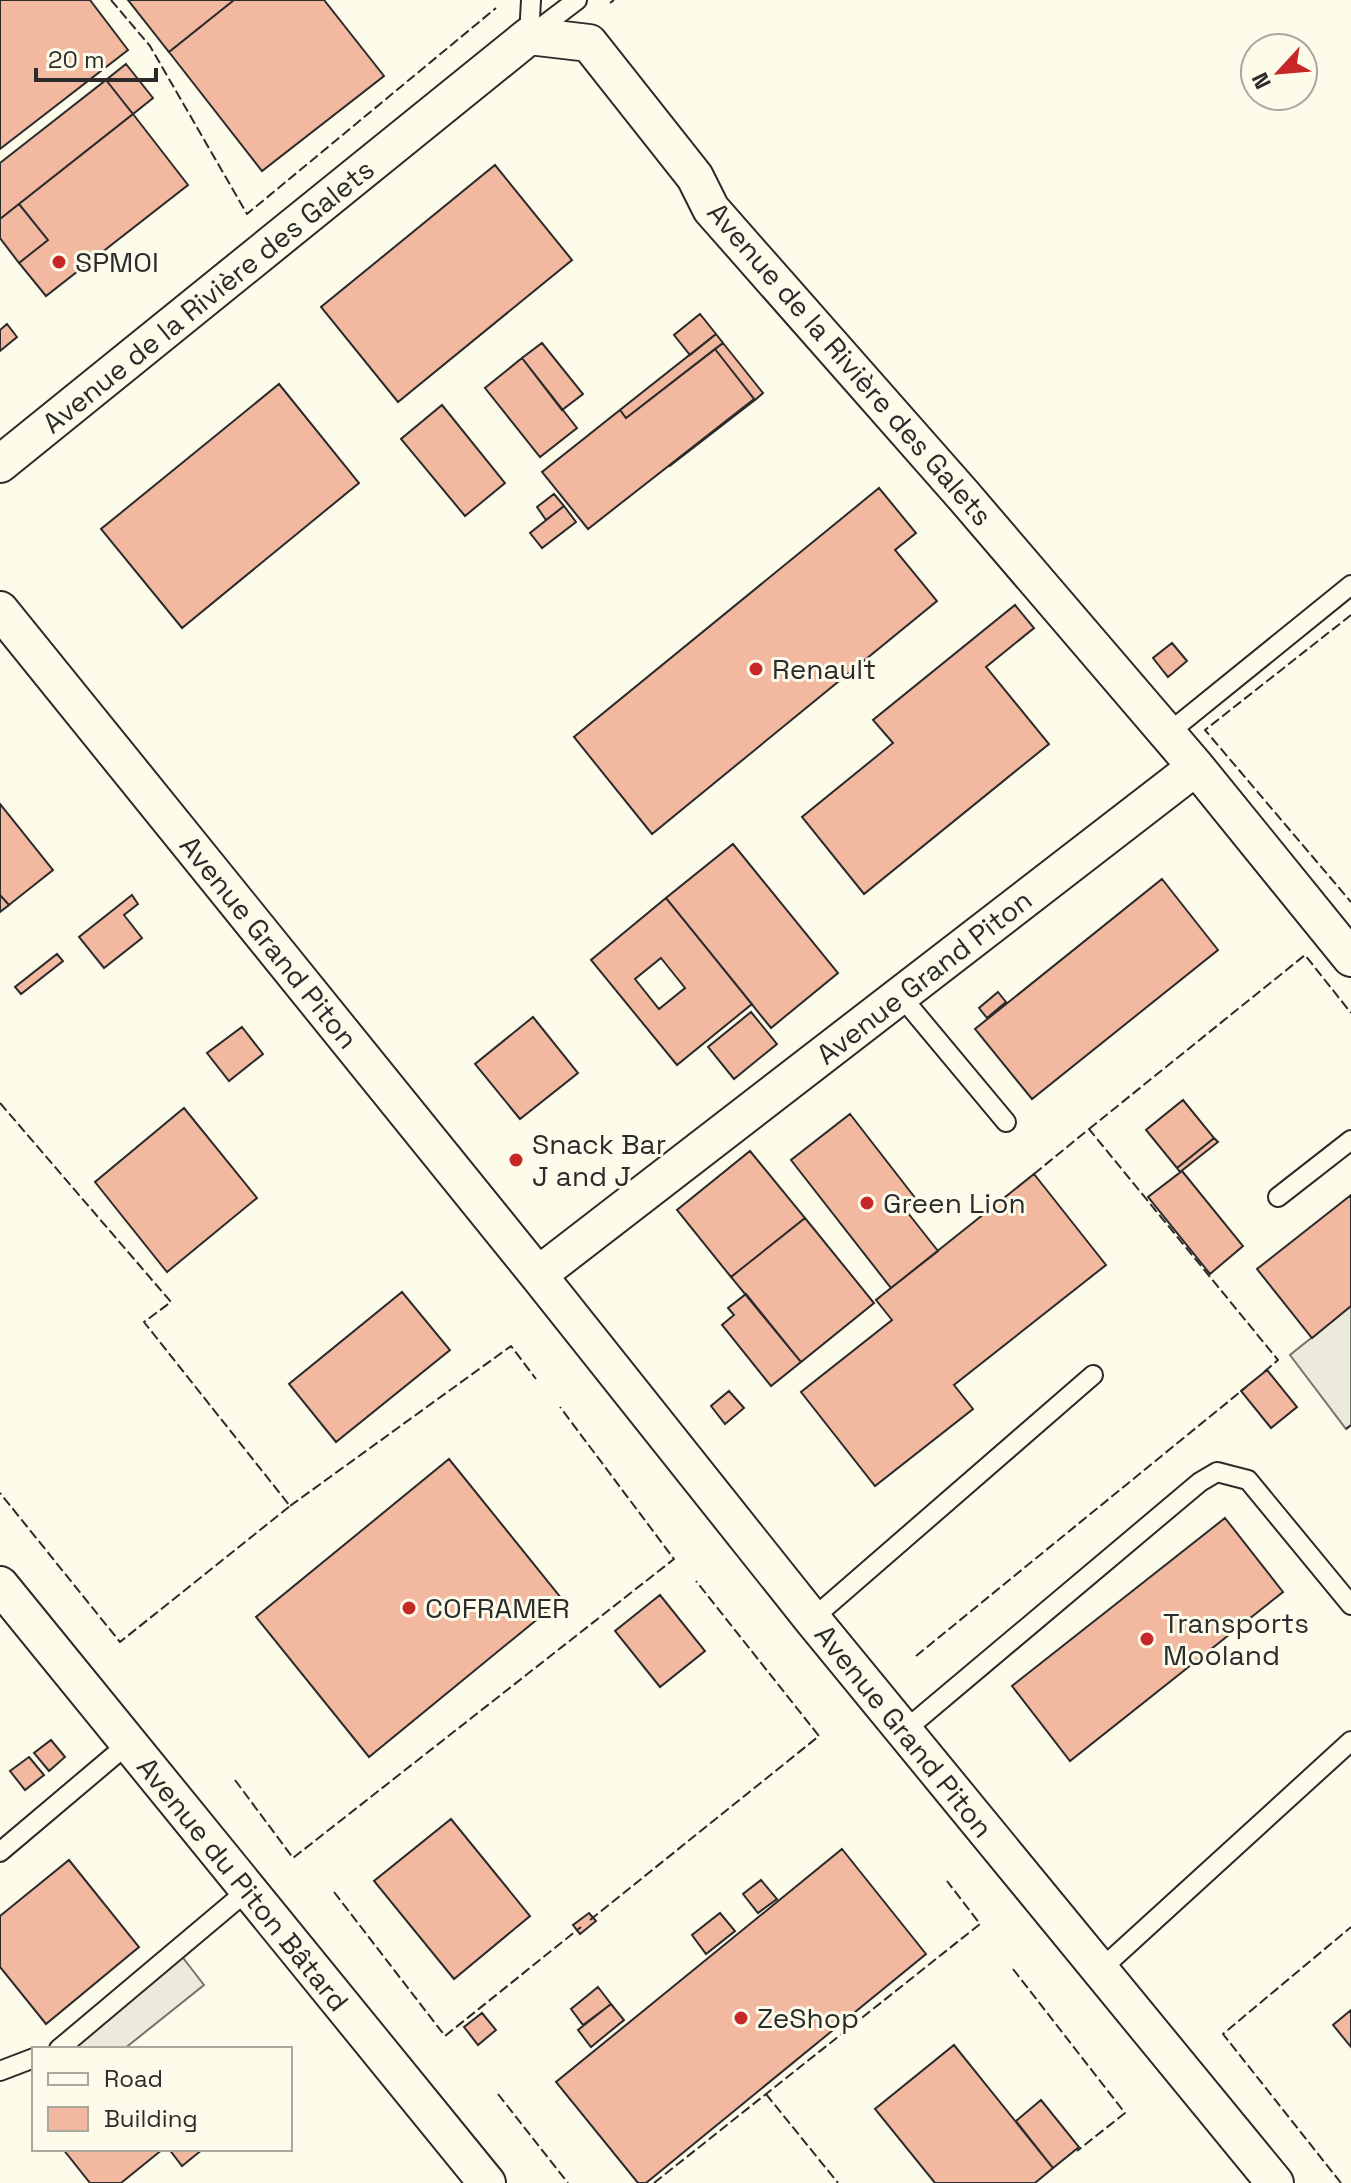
<svg xmlns="http://www.w3.org/2000/svg" width="1351" height="2183" font-family="'Space Grotesk',sans-serif">
<rect width="100%" height="100%" fill="#fdfbea"/>
<path fill="#eceadb" stroke="#74746e" stroke-width="2" d="M1351 1306V1425L1346 1429 1290 1355Z
M177 1950 204 1985 124 2049H59Z"/>
<path fill="#f2b8a0" stroke="#2b2b2b" stroke-width="2" fill-rule="evenodd" d="M0 0H90L128 50 0 149Z
M128 0H234L169 52Z
M234 0H324L384 76 262 171 169 52Z
M126 64 153 98 133 114 106 80Z
M106 80 133 114 0 219V163Z
M133 114 188 185 46 296 19 263 48 240 19 204Z
M495 165 572 260 398 402 321 307Z
M19 204 48 240 19 263 0 238V219Z
M700 314 716 334 690 355 674 335Z
M7 324 17 337 0 351V330Z
M716 334 723 343 626 418 620 410Z
M542 343 583 394 562 410 522 358Z
M723 343 763 393 755 400 715 349Z
M715 349 754 399 588 529 542 472 620 410 626 418Z
M522 358 577 428 540 457 485 388Z
M279 384 359 483 182 628 101 529Z
M754 399 755 400 671 465V464Z
M442 405 505 483 465 516 401 439Z
M879 488 916 533 895 550 937 601 652 834 574 737Z
M554 494 564 506 546 520 537 507Z
M564 506 576 522 542 548 530 533Z
M1015 605 1034 628 986 667 1049 744 864 894 802 817 893 743 873 720Z
M1172 643 1187 661 1168 677 1153 658Z
M0 804 53 870 9 905 0 895Z
M733 844 838 973 771 1028 666 898Z
M1162 879 1218 950 1032 1099 975 1029Z
M0 895 9 905 0 912Z
M132 895 138 904 124 915 142 938 104 968 79 937Z
M666 898 752 1004 677 1065 591 960ZM661 958 685 988 659 1009 635 979Z
M57 954 63 961 21 994 15 987Z
M998 992 1006 1002 987 1018 979 1008Z
M751 1012 777 1044 734 1079 708 1047Z
M533 1017 578 1073 520 1119 475 1064Z
M242 1027 263 1054 229 1081 207 1053Z
M1183 1100 1214 1138 1177 1168 1146 1130Z
M184 1108 257 1198 167 1272 95 1182Z
M850 1114 916 1199 904 1208 938 1251 891 1288 791 1160Z
M1214 1138 1218 1142 1180 1172 1177 1168Z
M750 1151 805 1218 731 1277 677 1210Z
M1182 1171 1243 1246 1210 1274 1148 1197Z
M1034 1174 1106 1265 954 1385 973 1409 875 1486 801 1392 892 1320 876 1300Z
M1351 1195V1306L1312 1338 1257 1269Z
M805 1218 874 1303 801 1362 731 1277Z
M402 1292 450 1350 336 1442 289 1384Z
M746 1294 801 1362 771 1386 722 1325 734 1315 728 1308Z
M1267 1370 1297 1407 1271 1428 1241 1391Z
M729 1391 744 1408 725 1424 711 1406Z
M449 1459 562 1599 369 1757 256 1617Z
M1225 1518 1283 1592 1070 1761 1012 1686Z
M660 1595 705 1651 660 1687 615 1631Z
M51 1740 65 1757 49 1771 34 1753Z
M29 1757 44 1775 25 1790 10 1771Z
M451 1819 530 1916 454 1979 374 1881Z
M842 1849 926 1954 646 2183H638L556 2082Z
M69 1860 139 1947 46 2024 0 1967V1916Z
M761 1880 777 1899 758 1913 743 1894Z
M589 1913 596 1921 580 1934 573 1925Z
M720 1913 735 1931 706 1954 692 1935Z
M598 1987 611 2004 583 2025 571 2009Z
M611 2004 624 2020 591 2047 578 2030Z
M1351 2010V2047L1333 2025Z
M482 2013 496 2030 478 2045 464 2027Z
M954 2045 1053 2168 1035 2183H935L875 2109Z
M1041 2100 1079 2147 1053 2168 1016 2121Z
M63 2149H163L121 2183H90Z
M169 2149H203L182 2166Z"/>
<g fill="none" stroke-linecap="round" stroke-linejoin="round">
<defs>
<path id="service" d="M531 35 577 0
M529 36 531 0
M1167 734 1351 585
M900 995 1006 1122
M1278 1197 1351 1140
M812 1619 1093 1375
M904 1731 1200 1482 1217 1472 1248 1480 1351 1605
M0 1852 129 1743
M1100 1970 1351 1741
M59 2049 248 1890
M0 2071 34 2058"/>
<path id="minor" d="M0 464 529 36 589 43 695 177 711 209 963 495 1196 767 1351 958
M0 610 538 1275 812 1619 1275 2183
M538 1275 1196 767
M0 1585 487 2183"/>
</defs>
<use href="#service" stroke="#2b2b2b" stroke-width="22"/>
<use href="#minor" stroke="#2b2b2b" stroke-width="40"/>
<use href="#service" stroke="#fdfbea" stroke-width="18"/>
<use href="#minor" stroke="#fdfbea" stroke-width="36"/>
<path stroke="#2b2b2b" stroke-width="2" stroke-dasharray="10 4" stroke-linecap="butt" d="M111 0 150 46 247 214 496 8
M610 3 614 0
M1351 615 1205 730 1351 902
M0 1103 171 1302 144 1322 290 1506 120 1642 0 1493
M1089 1129 1305 955 1351 1013
M1034 1174 1089 1129 1278 1360 1263 1373
M1346 1429 1351 1425
M290 1506 511 1346 536 1379
M916 1656 1245 1388
M235 1780 293 1858 674 1559 560 1407
M334 1892 445 2036 581 1927
M590 1920 819 1736 696 1581
M1013 1969 1125 2113 1077 2151
M498 2094 568 2183
M766 2094 838 2183
M654 2183 980 1924 947 1881
M1341 2183 1223 2034 1351 1927"/>
</g>
<g fill="#c62828" stroke="#fdfbea" stroke-width="3">
<circle cx="59" cy="262" r="8"/>
<circle cx="756" cy="669" r="8"/>
<circle cx="516" cy="1160" r="8"/>
<circle cx="867" cy="1203" r="8"/>
<circle cx="409" cy="1608" r="8"/>
<circle cx="1147" cy="1639" r="8"/>
<circle cx="741" cy="2018" r="8"/>
</g>
<g text-anchor="middle" stroke-width="6" stroke-linejoin="round" paint-order="stroke">
<g font-size="28" fill="#2b2b2b" stroke="#fdfbea" text-anchor="start">
<text x="75" y="272">SPMOI</text>
<text x="772" y="679">Renault</text>
<text x="532" y="1154">Snack Bar<tspan x="532" dy="32">J and J</tspan></text>
<text x="883" y="1213">Green Lion</text>
<text x="425" y="1618">COFRAMER</text>
<text x="1163" y="1633">Transports<tspan x="1163" dy="32">Mooland</tspan></text>
<text x="757" y="2028">ZeShop</text>
</g>
<g font-size="28" fill="#2b2b2b" stroke="#fdfbea">
<text transform="translate(208 296) rotate(-39)" y="10">Avenue de la Rivière des Galets</text>
<text transform="translate(850 364) rotate(49)" y="10">Avenue de la Rivière des Galets</text>
<text transform="translate(269 942) rotate(51)" y="10">Avenue Grand Piton</text>
<text transform="translate(924 977) rotate(-38)" y="10">Avenue Grand Piton</text>
<text transform="translate(904 1731) rotate(51)" y="10">Avenue Grand Piton</text>
<text transform="translate(243 1884) rotate(51)" y="10">Avenue du Piton Bâtard</text>
</g>
</g>
<rect x="32" y="2047" width="260" height="104" fill="#fdfbea" stroke="#a9a89e" stroke-width="2"/>
<rect x="48" y="2073" width="40" height="12" fill="#fdfbea" stroke="#a9a89e" stroke-width="2"/>
<text x="104" y="2087" font-size="24" fill="#2b2b2b">Road</text>
<rect x="48" y="2107" width="40" height="24" fill="#f2b8a0" stroke="#a9a89e" stroke-width="2"/>
<text x="104" y="2127" font-size="24" fill="#2b2b2b">Building</text>
<g transform="translate(1279 72) rotate(244)"><circle r="38" fill="#fdfbea" stroke="#a9a89e" stroke-width="2"/>
<path d="M0-6L14 30L0 20L-14 30Z" fill="#c62828"/>
<text y="-12" font-size="22" font-weight="bold" text-anchor="middle" fill="#2b2b2b">N</text>
</g>
<path d="M36 68v12h120v-12" fill="none" stroke="#2b2b2b" stroke-width="4"/>
<text x="48" y="68" font-size="24" fill="#2b2b2b" stroke="#fdfbea" stroke-width="6" paint-order="stroke">20 m</text>
</svg>
